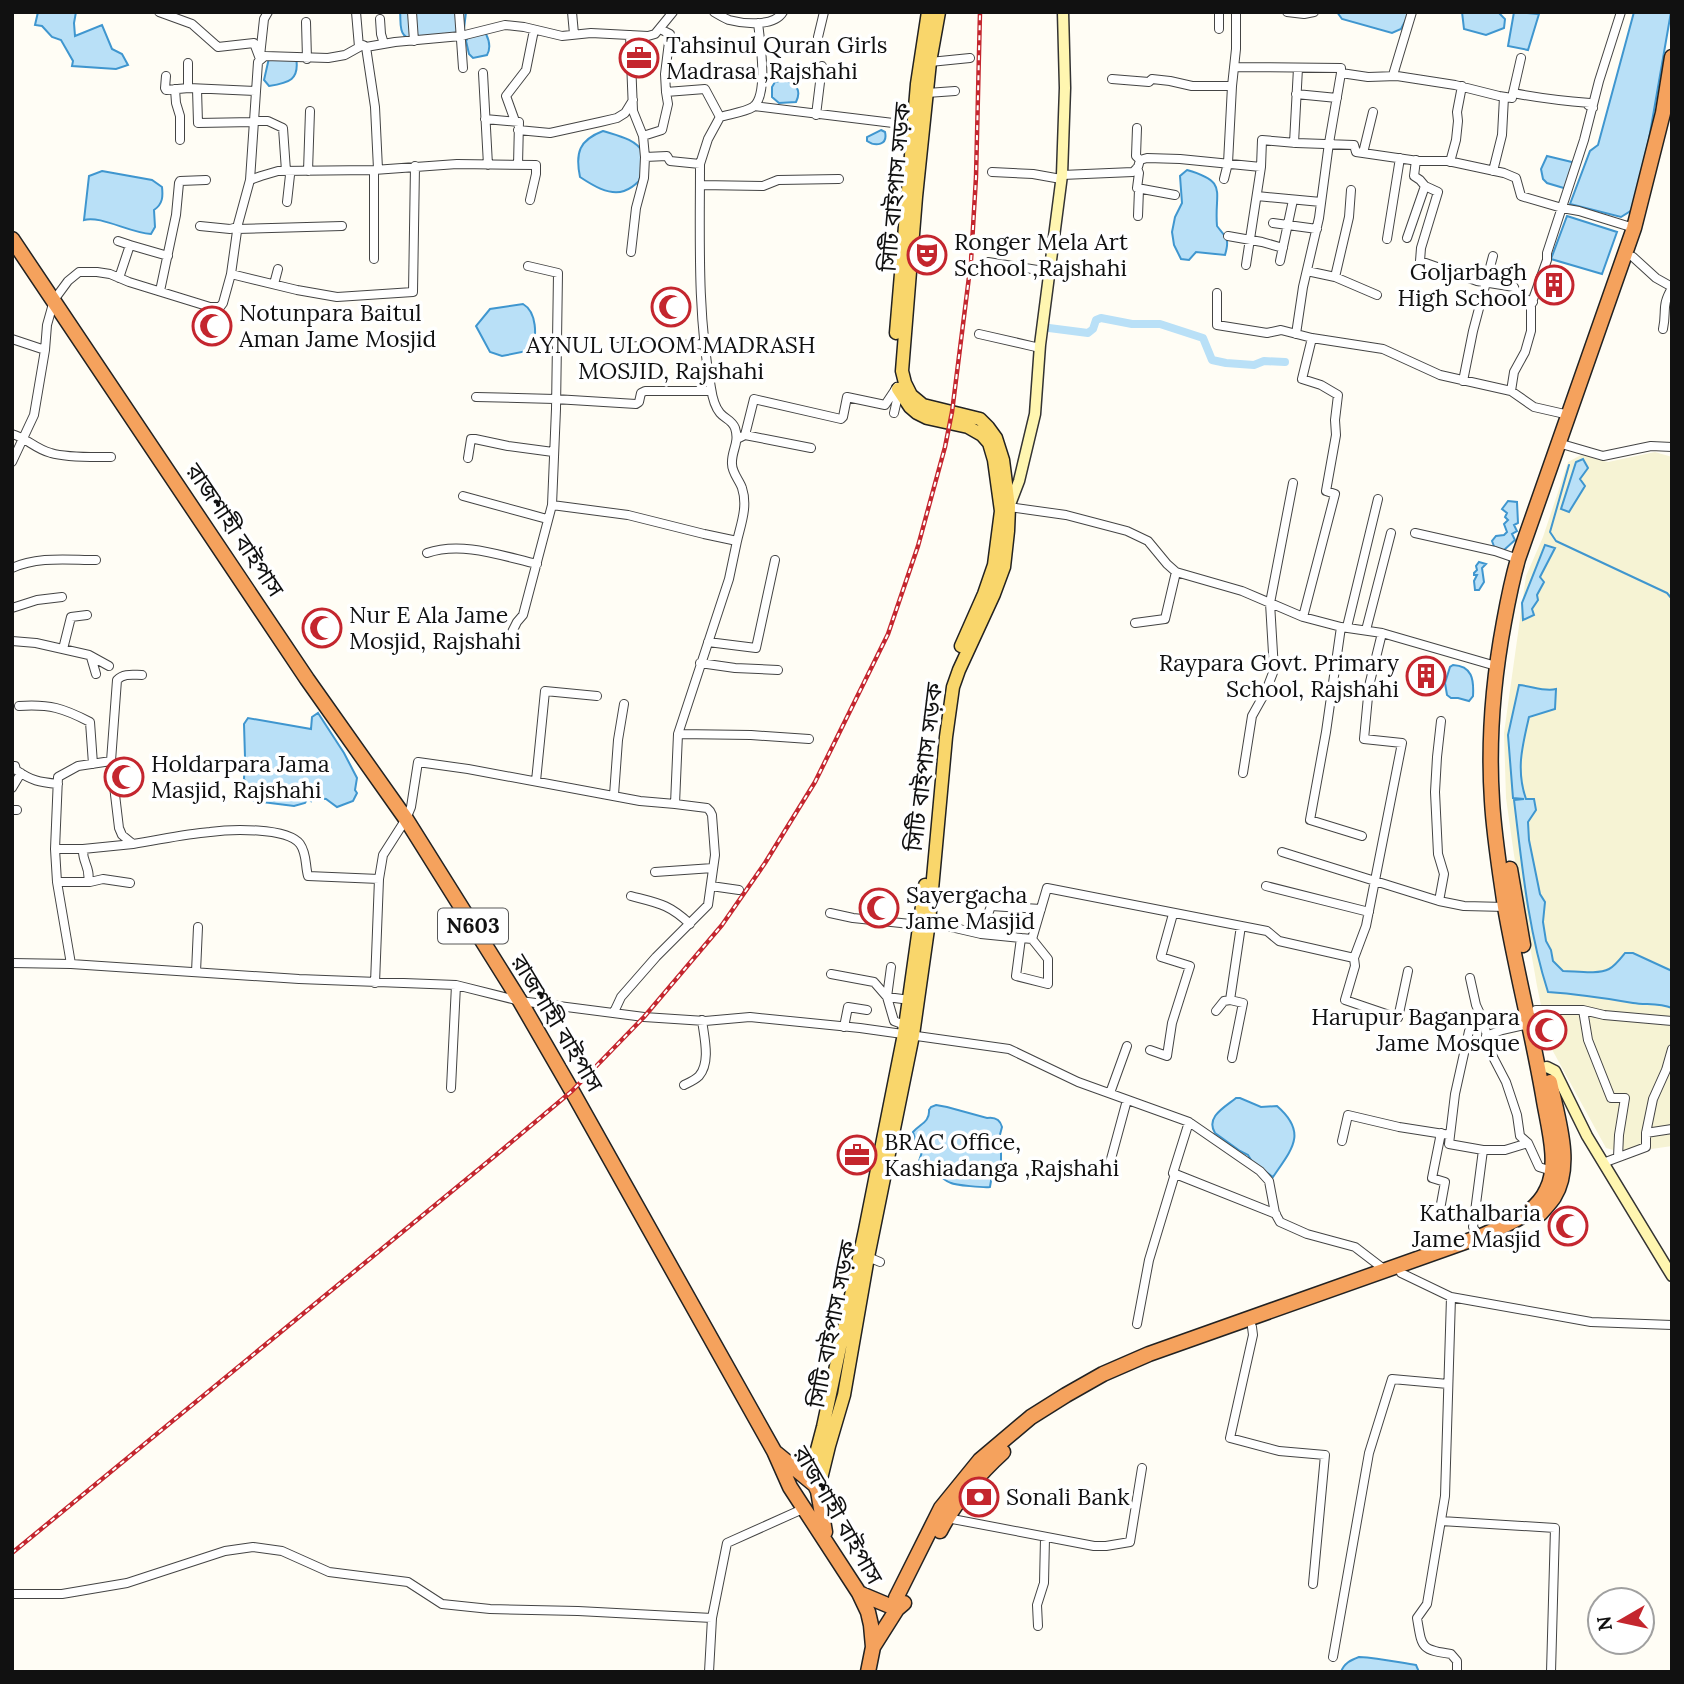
<svg xmlns="http://www.w3.org/2000/svg" width="1684" height="1684" font-family="Lora,'Noto Sans Bengali',serif">
<rect width="100%" height="100%" fill="#fffdf5"/>
<path fill="#f6f3d4" d="M1655 452 1672 457V1146L1624 1153 1606 1148 1549 1044 1537 986 1514 855 1506 798 1504 733 1526 576 1543 537 1568 462 1581 455 1608 462Z"/>
<path fill="#b9e0f7" stroke="#3f96cf" stroke-width="2" d="M38 12H76L74 23 75 36 102 25 112 49 122 54 128 65 116 69 72 66 73 61 61 40 52 37 42 26 35 25Z
M400 12H466L464 29C454 36 413 46 404 35 399 30 401 19 400 12Z
M1337 12H1410L1401 29 1392 33 1342 19Z
M1462 12H1498L1505 19 1504 28 1486 35 1464 29Z
M1514 12 1539 14 1528 50 1508 46Z
M1634 12H1671L1649 139 1632 210 1621 217 1570 204 1590 151 1598 145Z
M470 34H486C489 40 491 48 487 55L473 58 469 54 466 41Z
M296 57C300 80 289 83 269 86L264 80 269 58Z
M783 80C796 83 802 90 796 102L779 103 772 97V87L775 82Z
M881 130 885 132C888 145 876 147 867 141V137Z
M603 131C615 135 637 139 643 153 646 161 641 173 639 181 635 185 630 189 624 191 609 196 592 185 580 177 575 153 579 140 603 131Z
M1547 156 1576 163 1567 189 1547 183 1543 179 1541 169Z
M1187 170C1229 182 1214 191 1217 226 1226 238 1230 238 1225 255L1196 252 1189 260 1181 259 1174 245 1172 232 1175 217 1182 203 1180 176Z
M102 171 152 180 162 187C163 196 163 204 154 210L155 227 151 234C130 233 100 215 84 220L89 176Z
M1567 216 1617 232 1602 274 1551 259Z
M523 304C537 312 537 336 532 350L502 356 490 352 476 326 490 309Z
M1583 459 1588 468 1580 479 1585 486 1569 512 1561 509 1576 462Z
M1508 501 1517 502 1518 523 1514 525 1517 531 1512 534 1515 540 1503 551 1495 549 1492 541 1496 536 1504 535 1507 532 1504 524 1508 520 1505 517 1507 513 1502 509Z
M1545 545 1555 548 1540 577 1544 582 1537 595 1538 600 1532 609 1534 615 1523 620 1522 603Z
M1479 562 1486 564 1482 568 1484 582 1479 590H1475L1474 581 1477 575H1474V573L1477 570 1476 566Z
M1453 665C1472 666 1474 679 1473 696L1469 701 1458 698H1451L1447 695 1445 683 1450 667Z
M1519 685C1532 686 1544 692 1556 689L1555 709 1529 717C1522 747 1516 770 1526 799H1534L1536 810 1528 822 1529 840 1540 894 1545 902 1543 922 1546 941 1551 950 1553 961 1563 971C1575 971 1598 975 1609 969 1615 966 1621 958 1625 953H1633L1672 971V1008C1659 1003 1646 1005 1633 1003 1604 998 1577 994 1548 992 1528 930 1522 865 1514 800L1524 799 1513 798 1508 735Z
M318 713 344 753 357 778 355 790 357 793 353 801 337 807 326 799 317 798 313 796 311 801 308 798 305 803 294 806 254 801 250 797 247 792 248 786 244 779 245 757 244 724 248 718 311 729 312 717Z
M1236 1098H1240L1261 1107 1277 1106C1308 1133 1292 1149 1273 1177L1253 1163 1248 1155 1240 1151 1215 1133C1205 1117 1225 1107 1236 1098Z
M936 1105 947 1107 987 1118C994 1117 1000 1119 1002 1127L997 1146 1001 1153V1166L992 1175 990 1187C985 1188 955 1185 951 1183 947 1182 944 1179 941 1177 933 1174 927 1174 920 1168L919 1161 923 1149 920 1144 916 1142 913 1132C920 1124 930 1122 929 1110L931 1107Z
M1359 1657C1379 1658 1397 1662 1416 1665L1419 1672H1341C1344 1663 1351 1660 1359 1657Z"/>
<g fill="none" stroke-linecap="round" stroke-linejoin="round">
<path stroke="#3f96cf" stroke-width="2" d="M1569 465 1550 532 1556 541 1667 593 1672 599"/>
<path stroke="#b9e0f7" stroke-width="8" d="M1049 328 1088 333 1093 329 1096 320 1101 318 1132 324H1160L1203 338 1212 360 1226 363 1254 365 1264 361 1285 362"/>
<defs>
<path id="street" d="M159 12 192 24 218 47 254 43 260 59
M356 12 359 47
M412 12 414 41
M459 12 463 68
M572 12 574 34
M714 12C719 15 724 18 729 20 744 24 774 27 783 12
M1219 12V29
M1287 12 1304 14 1314 12
M380 19 381 34 384 44
M306 22 307 59
M660 29 670 34 665 74 666 92
M630 35 633 111 643 136 645 157 644 178 636 208 631 252
M818 37 824 12
M366 47 375 107 378 169
M260 56 264 19 268 12
M930 62 970 58
M1234 67 1341 68V73L1368 77 1397 76 1455 85 1499 96 1512 98 1513 93C1539 98 1564 101 1590 103L1588 105 1593 108
M483 73 488 165
M1393 75 1412 12
M166 76 165 88 166 90 189 88 255 91
M1112 79 1149 82 1152 79 1170 81 1192 86H1232
M188 88V63
M175 89 176 103 180 116V140
M197 89 198 123 254 122
M927 93 955 91
M1513 93 1521 58
M1296 94 1337 98
M754 106 893 123 917 129
M816 115 822 66
M485 119 519 122 518 165
M254 121H268L283 128 286 171
M515 121 506 96 526 70 534 30
M1137 128 1136 156 1140 160
M518 130 550 133 600 122 617 118 625 113 633 100
M643 136 662 130 668 104 666 92 705 89 720 117
M1294 143 1298 68
M1363 153 1373 112
M645 157 667 156 670 161 700 164 708 139 720 117C730 114 745 112 753 107 769 95 760 41 758 23
M1416 160 1414 176 1420 180 1425 186 1438 192 1421 248 1420 261 1477 281 1514 287 1517 296 1533 302
M1450 162 1456 140 1458 121 1457 112 1462 86
M700 164C700 238 697 315 711 388 712 395 715 407 720 413 725 419 732 420 735 428 740 443 731 451 732 464 732 473 740 481 742 488 748 506 741 524 737 541
M1137 168 1139 173 1137 188 1175 195
M308 171 310 111
M1493 171 1502 135 1504 97
M992 172 1033 174 1061 179
M1062 175 1133 172 1138 167 1140 160 1147 158 1180 159 1261 167 1262 140 1296 143 1354 145 1356 152 1418 161H1448L1504 173 1516 178 1521 196 1562 208 1579 211 1634 228
M1224 179 1228 163 1232 86 1236 49V12
M250 180 261 176 278 171 374 170 457 164 536 165V174L530 200
M700 185 763 186 778 180 839 179
M1257 196 1321 202
M287 202 290 175 288 171
M1138 216 1139 189
M1273 223 1317 229
M200 226 230 229 238 227
M237 229 342 226
M1228 236 1262 242 1283 248
M1407 238 1425 186
M1387 239 1400 158
M118 241 130 245
M1633 257 1656 278 1672 287
M374 259V170
M1280 261 1293 200
M988 262 1050 272
M1246 265 1261 167
M528 266 558 273 556 409 552 505 628 515 704 534 737 541 729 579 678 734 675 804 707 808 710 811 712 815 715 855 708 905 656 957 621 997 614 1012
M1307 271 1335 277 1377 295
M231 274 297 290 337 297 413 292 415 166
M1335 277 1349 217 1351 190
M119 278 130 245 168 256
M274 284 278 269
M160 291 176 215 179 183 180 181 206 180
M1217 293V325L1267 333 1281 330 1312 338 1383 349 1440 375 1511 391 1534 407 1569 415
M1663 329C1667 310 1661 306 1672 288
M979 334 1040 348
M1296 334 1303 287 1319 218 1329 143 1341 73
M12 339 45 350
M615 347 704 344
M1463 381 1473 331 1493 256
M1511 391 1514 372 1525 352 1531 331V305L1547 260V253L1584 140 1599 81 1621 12
M476 397 555 399 636 404 639 402 641 393 645 391H711
M894 413 897 400 895 390
M12 434C27 438 35 449 51 453 67 458 94 457 111 457
M745 435 811 448
M737 439 745 435 754 399 841 419 843 417 847 397 885 405 897 387
M1565 445 1603 456 1651 446 1672 447
M468 458 471 439H475L508 446 553 452
M12 462 34 415 45 350 47 325 54 300 68 281 79 272H97L110 274 129 282 210 307H220L223 303 231 274 238 224 250 180 258 62 265 56 328 58 345 55 363 45 366 47 395 42 461 36 505 25 524 27 562 36 591 33 648 36 655 34 673 12
M463 496 547 519
M1009 507 1066 515 1127 531 1148 541 1167 564 1176 572 1242 591 1303 617 1341 627 1382 633 1496 666
M1415 533 1495 551 1518 559
M427 553C462 541 502 556 537 564
M12 568C38 556 68 560 96 560
M12 608 37 600 62 597
M1303 617 1335 494 1326 491 1336 435 1335 420 1338 395 1321 385 1302 379 1312 338
M1135 623 1165 619 1176 572
M1341 627 1326 732 1310 820 1362 836
M1347 627 1378 499
M1366 630 1391 533
M511 634 517 622 523 615 552 505
M12 641 36 643 89 655 109 666
M708 642 756 648 775 560
M63 649 71 617 87 615
M91 657 96 674
M700 663 735 668 778 670
M19 706C50 704 63 708 90 722L93 764
M678 734 751 735 809 739
M111 761 117 680C124 673 133 675 142 675
M12 766H15L16 770C32 781 39 782 58 784
M1243 773 1252 716 1266 691 1274 670 1270 603 1293 483
M536 781 545 691 597 696
M12 788 21 773
M614 795 618 740 624 704
M12 810H17
M55 849H83L133 844
M83 849C82 863 91 867 88 882
M1282 852 1439 901 1464 906 1506 907
M655 872 713 868
M57 882H90L103 879 130 883
M711 886 739 890
M1266 886 1369 912
M631 896C658 903 669 904 690 924
M1439 901 1444 874 1438 854 1435 792 1437 757 1441 721
M830 913 853 918 920 925
M929 922 981 934 1032 939 1047 888 1267 931 1279 941 1354 958 1366 926 1402 743 1364 739 1369 686 1382 633
M981 934 991 906 1041 909
M1021 938 1016 976 1048 984V959L1032 939
M1354 958 1355 966 1345 1000 1398 1018 1408 971
M12 963 71 964 299 979 456 985 520 1001 644 1017 705 1021 750 1017 860 1028 1009 1049 1078 1082 1189 1122 1260 1171 1269 1181 1275 1213 1280 1222 1307 1234 1355 1247 1385 1270
M71 964 57 882 55 849 58 777 78 766 111 761 119 828 122 835 133 844C159 840 184 834 210 832 230 829 287 827 300 844 307 854 305 865 308 876L379 879
M891 967 887 997 894 1021 902 1024 903 1031
M196 972 198 927
M831 974 874 982 887 997 910 1000
M1470 978 1476 1005 1482 1018 1493 1057 1506 1082 1517 1115 1520 1136 1528 1143 1539 1167 1552 1171
M375 983 379 879 383 855 406 819 411 807 418 762 468 769 640 801 675 804
M1230 1000 1243 1003 1232 1058
M1536 1010H1583L1604 1015 1672 1021
M1583 1010 1588 1040 1611 1098H1625L1619 1135 1618 1157
M1216 1011 1224 1001 1230 1000 1241 926
M1482 1018 1469 1031 1455 1094 1449 1144 1483 1150H1505L1528 1143
M844 1027 848 1007 867 1010
M1486 1036 1502 1030 1529 1024
M1150 1050 1167 1056 1172 1023 1190 966 1161 957 1173 914
M684 1085C688 1083 695 1080 699 1076 711 1062 704 1037 702 1020
M451 1088 456 985
M1110 1093 1127 1046
M1189 1122 1173 1173 1276 1214
M1646 1133 1672 1129
M1342 1141 1348 1115 1399 1127 1450 1135
M1603 1163 1646 1147V1133L1653 1099 1666 1070 1672 1049
M1108 1170 1127 1100
M1439 1215 1445 1182 1432 1178 1441 1133
M1479 1237 1473 1227 1483 1150
M868 1257 880 1262
M1399 1265 1401 1273 1451 1297 1445 1496 1427 1604 1417 1618C1422 1647 1420 1650 1451 1654L1457 1661V1672
M1451 1297 1591 1322 1672 1325
M1137 1324 1149 1260 1175 1174
M1252 1327 1253 1335 1230 1438 1279 1451 1325 1455 1313 1584
M947 1518 1094 1546H1106L1130 1542 1142 1468
M1441 1521 1555 1528 1551 1672
M12 1594H62L127 1583 225 1551 253 1547 282 1551 329 1572 408 1582 442 1604 490 1609 578 1611 712 1618 727 1543 805 1508
M1038 1626 1037 1605 1044 1583 1045 1538
M1333 1657 1369 1453 1392 1379 1448 1384
M709 1672 712 1618"/>
<path id="secondary" d="M1009 507 1019 481 1035 414 1040 345 1062 175 1065 88 1063 12
M1538 1069 1547 1067 1555 1071 1587 1136 1672 1276"/>
<path id="primary" d="M896 333 917 84 928 12
M898 389 910 407 917 413 927 418 968 427 982 435 989 443 994 460 1001 511 994 565 984 594 961 646
M806 1477 814 1461 823 1427 865 1230 904 1034 925 885
M818 1491 829 1446 844 1395 868 1257 913 1035 929 922 946 737 953 687 959 670 994 594 1004 567 1008 531 1009 507 1003 460 996 438 988 427 980 419 923 405 911 395 905 383 902 371 916 197 930 62 939 12"/>
<path id="highway" d="M12 239 307 679 406 819 520 1001 572 1091 774 1451 790 1487 859 1593 868 1612 871 1625 873 1647 868 1672
M1510 869 1523 945
M1540 1214C1544 1209 1550 1203 1554 1197 1574 1165 1557 1117 1550 1082
M776 1453 815 1485 818 1491 825 1532
M940 1531C955 1502 979 1474 1003 1452
M859 1593 897 1609
M897 1609 896 1598 941 1508 980 1460 1031 1417 1066 1395 1103 1374 1149 1354 1479 1237C1504 1225 1535 1216 1547 1189 1560 1163 1547 1122 1543 1095 1532 1032 1516 970 1505 907 1500 872 1494 836 1492 801 1488 741 1493 681 1504 622 1508 600 1512 580 1518 559L1634 228 1663 113 1672 57
M873 1647 897 1609 904 1603"/>
</defs>
<use href="#street" stroke="#444" stroke-width="10"/>
<use href="#secondary" stroke="#333" stroke-width="13"/>
<use href="#primary" stroke="#222" stroke-width="15"/>
<use href="#highway" stroke="#222" stroke-width="17"/>
<use href="#street" stroke="#fff" stroke-width="8"/>
<use href="#secondary" stroke="#fff6b0" stroke-width="10"/>
<use href="#primary" stroke="#f9d66b" stroke-width="12"/>
<use href="#highway" stroke="#f5a25d" stroke-width="14"/>
<defs>
<path id="rail" d="M12 1553 496 1155 572 1091 644 1017 722 925 765 863 815 782 888 634 918 546 945 447 952 412 971 261 976 177 980 12"/>
</defs>
<use href="#rail" stroke="#c4262e" stroke-width="4.5"/>
<use href="#rail" stroke="#fff" stroke-width="2" stroke-dasharray="5" stroke-linecap="butt"/>
</g>
<defs>
<symbol id="office-ring" viewBox="-11 -11 22 22"><circle r="9.5" fill="#fff" stroke="#c4262e" stroke-width="1.5"/><path d="M-6-3h4V-5.5h4V-3h4V5H-6ZM-1-4.5V-3h2v-1.5ZM-6 0V1H6V0Z" fill="#c4262e"/></symbol>
<symbol id="theatre-ring" viewBox="-11 -11 22 22"><circle r="9.5" fill="#fff" stroke="#c4262e" stroke-width="1.5"/><path d="M-5-5.5Q0-4 5-5.5V0Q5 5 0 6Q-5 5-5 0ZM-3.3-2.5H-1v1.5H-3.3ZM1-2.5H3.3v1.5H1ZM-2.8 1Q0 5.5 2.8 1Z" fill="#c4262e"/></symbol>
<symbol id="building-ring" viewBox="-11 -11 22 22"><circle r="9.5" fill="#fff" stroke="#c4262e" stroke-width="1.5"/><path d="M-4-6H4V6H1V3H-1V6H-4ZM-2.5-4.3h1.7v1.8h-1.7ZM.8-4.3h1.7v1.8H.8ZM-2.5-1h1.7V.8h-1.7ZM.8-1h1.7V.8H.8Z" fill="#c4262e"/></symbol>
<symbol id="mosque-ring" viewBox="-11 -11 22 22"><circle r="9.5" fill="#fff" stroke="#c4262e" stroke-width="1.5"/><path d="M3.5-4.9A6 6 0 1 0 3.5 4.9A5 5 0 1 1 3.5-4.9Z" fill="#c4262e"/></symbol>
<symbol id="bank-ring" viewBox="-11 -11 22 22"><circle r="9.5" fill="#fff" stroke="#c4262e" stroke-width="1.5"/><path d="M-6-4H6V4H-6ZM0-2.3a2.3 2.3 0 1 0 0 4.6a2.3 2.3 0 1 0 0-4.6Z" fill="#c4262e"/></symbol>
</defs>
<g fill-rule="evenodd">
<use href="#office-ring" x="617" y="36" width="44" height="44"/>
<use href="#theatre-ring" x="905" y="233" width="44" height="44"/>
<use href="#building-ring" x="1532" y="263" width="44" height="44"/>
<use href="#mosque-ring" x="649" y="285" width="44" height="44"/>
<use href="#mosque-ring" x="190" y="304" width="44" height="44"/>
<use href="#mosque-ring" x="300" y="606" width="44" height="44"/>
<use href="#building-ring" x="1404" y="654" width="44" height="44"/>
<use href="#mosque-ring" x="102" y="755" width="44" height="44"/>
<use href="#mosque-ring" x="857" y="886" width="44" height="44"/>
<use href="#mosque-ring" x="1525" y="1008" width="44" height="44"/>
<use href="#office-ring" x="835" y="1133" width="44" height="44"/>
<use href="#mosque-ring" x="1546" y="1204" width="44" height="44"/>
<use href="#bank-ring" x="957" y="1475" width="44" height="44"/>
</g>
<g text-anchor="middle" stroke-width="7" stroke-linejoin="round" paint-order="stroke">
<rect fill="#fff" stroke="#585858" stroke-width="2" x="438" y="908.5" width="70" height="35" rx="5"/>
<g font-size="21" font-weight="bold" fill="#111">
<text x="473" y="933">N603</text>
</g>
<g font-size="23" fill="#111" stroke="#fff" text-anchor="start">
<text x="666" y="53">Tahsinul Quran Girls<tspan x="666" dy="26">Madrasa ,Rajshahi</tspan></text>
<text x="954" y="250">Ronger Mela Art<tspan x="954" dy="26">School ,Rajshahi</tspan></text>
<text x="1527" y="280" text-anchor="end">Goljarbagh<tspan x="1527" dy="26">High School</tspan></text>
<text x="239" y="321">Notunpara Baitul<tspan x="239" dy="26">Aman Jame Mosjid</tspan></text>
<text x="671" y="353" text-anchor="middle">AYNUL ULOOM MADRASH<tspan x="671" dy="26">MOSJID, Rajshahi</tspan></text>
<text x="349" y="623">Nur E Ala Jame<tspan x="349" dy="26">Mosjid, Rajshahi</tspan></text>
<text x="1399" y="671" text-anchor="end">Raypara Govt. Primary<tspan x="1399" dy="26">School, Rajshahi</tspan></text>
<text x="151" y="772">Holdarpara Jama<tspan x="151" dy="26">Masjid, Rajshahi</tspan></text>
<text x="906" y="903">Sayergacha<tspan x="906" dy="26">Jame Masjid</tspan></text>
<text x="1520" y="1025" text-anchor="end">Harupur Baganpara<tspan x="1520" dy="26">Jame Mosque</tspan></text>
<text x="884" y="1150">BRAC Office,<tspan x="884" dy="26">Kashiadanga ,Rajshahi</tspan></text>
<text x="1541" y="1221" text-anchor="end">Kathalbaria<tspan x="1541" dy="26">Jame Masjid</tspan></text>
<text x="1006" y="1505">Sonali Bank</text>
</g>
<g font-size="23" fill="#111" stroke="#fff">
<text transform="translate(895 187) rotate(-85)" y="8">সিটি বাইপাস সড়ক</text>
<text transform="translate(235 530) rotate(56)" y="8">রাজশাহী বাইপাস</text>
<text transform="translate(924 767) rotate(-83)" y="8">সিটি বাইপাস সড়ক</text>
<text transform="translate(557 1023) rotate(59)" y="8">রাজশাহী বাইপাস</text>
<text transform="translate(832 1324) rotate(-79)" y="8">সিটি বাইপাস সড়ক</text>
<text transform="translate(838 1515) rotate(60)" y="8">রাজশাহী বাইপাস</text>
</g>
</g>
<rect width="1684" height="1684" fill="none" stroke="#111111" stroke-width="28"/>
<g transform="translate(1621 1621) rotate(261)"><circle r="33" fill="#ffffff" stroke="#a0a0a0" stroke-width="2"/>
<path d="M0-5L12 26L0 18L-12 26Z" fill="#c4262e"/>
<text y="-10" font-size="19" font-weight="bold" text-anchor="middle" fill="#111111">N</text>
</g>
</svg>
